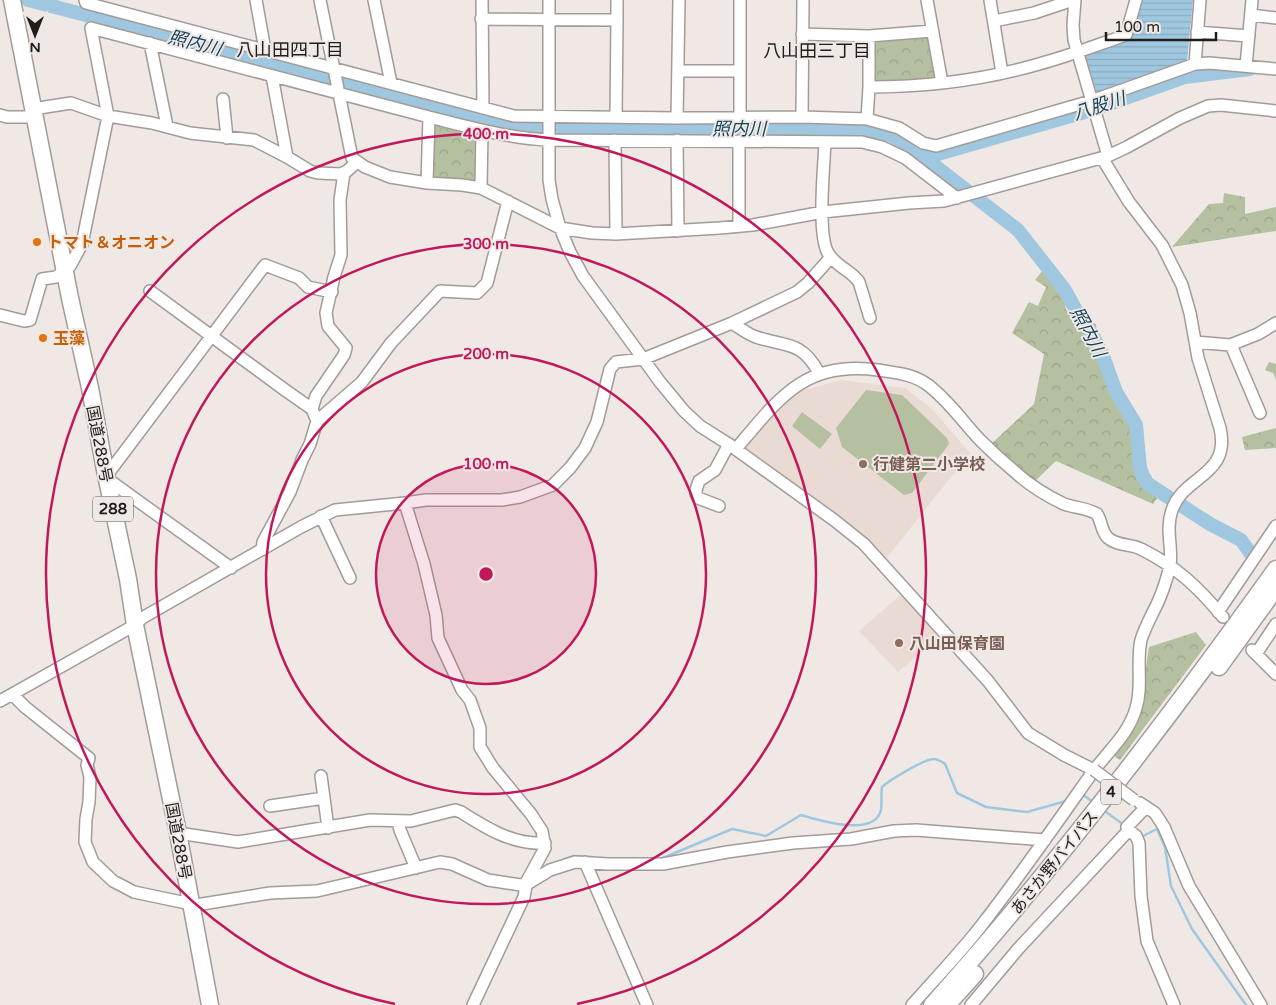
<svg xmlns="http://www.w3.org/2000/svg" width="1276" height="1005" font-family="'Varela Round','Noto Sans JP',sans-serif">
<defs>
<pattern id="forest-crowns" width="20" height="18" patternUnits="userSpaceOnUse" patternTransform="scale(1.25)"><rect width="20" height="18" fill="#b5c0a1"/><path d="M2 6a3 3 0 1 1 6 0M12 15a3 3 0 1 1 6 0" fill="none" stroke="#9ba58a"/></pattern>
<pattern id="water-rules" width="6" height="5" patternUnits="userSpaceOnUse" patternTransform="scale(1.25)"><rect width="6" height="5" fill="#9fc8e0"/><path d="M0 2.5h6" fill="none" stroke="#89abc0"/></pattern>
</defs>
<rect width="100%" height="100%" fill="#f0e8e5"/>
<path fill="#eadad4" d="M841 380 905 388 932 409 970 453 886 559 866 540 744 450 776 412 794 395 804 390Z
M904 592 937 631 917 656 898 672 859 631Z"/>
<path fill="#b5c0a1" d="M866 390 902 395 947 438 949 444 912 493 904 495 842 447 836 428Z
M802 412 832 434 820 449 792 426Z"/>
<path fill="url(#forest-crowns)" d="M927 35 931 37 936 76 932 79 876 82 872 79V42L875 39Z
M434 122 475 133 477 135 476 183 432 180Z
M1224 193 1245 197V214L1276 207V231L1172 247 1209 204 1223 203Z
M1043 270 1063 290 1066 310 1096 324 1099 352 1113 391 1112 398 1134 427 1144 473 1161 493 1153 504 1056 461 1033 483 989 446 1034 404 1044 354 1012 333 1029 302 1038 306 1046 287 1035 280Z
M1269 362 1276 364V380L1273 373 1265 370Z
M1276 428V448L1245 450 1242 437Z
M1196 632 1206 645 1120 760 1114 756 1139 716 1149 647Z"/>
<path fill="url(#water-rules)" d="M1142 0H1193L1187 61 1097 93 1085 55 1130 38Z"/>
<g fill="none" stroke-linecap="round" stroke-linejoin="round">
<path stroke="#9fc8e0" stroke-width="2.5" d="M1082 794 1094 803
M1102 809 1124 825
M1141 837 1157 829 1165 847 1171 886 1192 929 1246 1005
M663 858 732 829 766 836 801 815C819 820 874 838 881 810 882 803 881 794 882 787 890 780 924 759 934 759 938 759 942 762 945 764L957 793 986 807 1027 812 1066 801
M566 859 574 856 592 857"/>
<path stroke="#9fc8e0" stroke-width="14" d="M28 0 511 125 561 129H837L890 135 908 145 1018 230 1065 290 1077 312 1093 336 1103 356 1116 392 1136 425 1140 468 1143 476 1148 484 1210 524 1241 540 1251 554
M924 158 1095 109 1185 77 1250 69"/>
<defs>
<path id="minor" d="M85 0 86 3 514 116 677 118 802 117 867 119 869 87C925 87 984 80 1039 64 1069 56 1097 45 1126 35L1136 0
M256 0 265 50
M320 0 352 158 365 167 390 177 427 183 462 185 481 188 560 228 592 233 616 234 720 228 753 225 823 212 909 203 944 201 1108 156 1127 147 1180 118 1208 106 1221 105 1276 111
M374 0 391 83
M482 0 483 108
M549 0V180L552 199 560 228 570 252 583 276 660 382 684 411 700 426 730 445 834 520 864 544 988 681 1028 733 1064 755 1094 770
M927 0 942 83
M990 0 1002 73
M1075 0 1073 25 1074 40 1108 156
M1251 15 1276 18
M481 19 617 20V0
M994 21 1034 13 1073 0
M1197 32 1249 36
M802 34 869 36 932 31
M869 36V87
M150 43 167 126
M1195 64 1200 0
M1246 66 1252 0
M678 71H740
M272 76 287 157
M223 99 227 138
M39 108 71 103 108 116 152 123 190 133 254 140 287 157 310 171 318 173 341 174 347 171 357 162
M0 115 7 117H34
M616 117 617 20
M740 117V0
M802 117 803 0
M677 118 679 0
M867 119 899 128 923 143 936 146 1091 101 1195 64 1209 63 1276 69
M615 140 616 234
M677 140 678 231
M739 141V226
M825 142C824 167 817 234 828 253 836 267 851 270 859 282L870 318
M427 183 429 117
M481 188 482 131
M70 266 82 244 108 116 91 28 429 117C469 127 507 138 548 140L862 142 882 147 905 158 957 198
M150 291 285 390 312 409
M0 315 24 321 30 320 42 279 56 277 64 271
M732 323 797 292 808 283 831 257
M1195 342 1230 345 1258 334 1276 323
M1231 345 1260 413
M317 421 312 409 316 396 344 355 346 348 328 326 326 313 334 277 341 255 340 200 344 173
M736 449C779 398 805 360 878 370 897 373 913 374 928 385 949 401 963 422 980 440 991 451 1002 461 1014 471 1028 484 1047 496 1064 504 1075 508 1087 508 1097 514 1102 522 1101 531 1108 538 1117 546 1131 544 1141 549 1177 567 1198 587 1223 617
M110 471 265 265 299 278 308 287 332 292
M113 483 231 568
M405 503 424 564 436 615 438 638 462 690 470 700 480 728V747L493 768 531 814 542 831 545 848 527 881 524 897 473 1005
M719 506 698 498 696 494V490L699 481 715 470 729 444
M321 516 350 578
M262 550 263 542 290 492 302 460 310 444 317 421 362 382 391 343 440 291 477 293 487 283 508 201
M1218 612 1276 526
M1252 650 1276 674
M1256 654 1276 624
M13 695 25 707 89 758 87 765 90 777 89 802 86 819 85 842 93 862 113 881 134 892 191 904
M0 701 135 625 142 618 301 527 335 510 405 503 426 500H502L520 497 553 485 570 468 585 448 597 422 610 369 616 362 643 359 732 323C740 328 747 334 756 337 786 347 801 340 819 373
M321 776 328 828
M1140 803 1155 813 1164 827 1189 886 1261 1005
M270 806 324 798
M398 822 400 830 416 868
M1129 830 1136 836 1139 843 1141 896 1147 941 1174 1005
M178 833 238 842 370 820 411 821 455 810 461 812C486 828 513 845 545 843
M585 862 647 1005
M196 905 270 893 317 891 440 862 452 864 488 880 521 885 527 884 550 870 575 862 608 864H663L727 852 793 843 851 839 894 831 916 830 1045 840
M912 1005C935 979 960 953 981 926 1020 876 1056 824 1092 773 1108 751 1129 734 1136 708 1143 686 1136 662 1141 640 1145 627 1152 615 1158 602 1163 591 1167 578 1170 566 1173 548 1165 530 1172 510 1184 475 1231 476 1220 428L1198 358 1190 313 1182 285 1162 245 1129 202 1102 158
M971 1005 1018 949 1129 830 1127 827 1146 807"/>
<path id="highway" d="M12 0 70 298 90 388 105 470 128 579 135 625 178 833 210 1005
M1219 667 1276 588
M932 1005C1056 867 1168 720 1276 569
M947 1005 975 974"/>
</defs>
<use href="#minor" stroke="#a29b98" stroke-width="14"/>
<use href="#highway" stroke="#a29b98" stroke-width="19"/>
<use href="#minor" stroke="#fff" stroke-width="11"/>
<use href="#highway" stroke="#fff" stroke-width="16"/>
<defs>
<path id="minor-bridge" d="M1094 770 1134 800"/>
</defs>
<use href="#minor-bridge" stroke="#a29b98" stroke-width="14" stroke-linecap="butt"/>
<use href="#minor-bridge" stroke="#fff" stroke-width="11"/>
</g>
<circle cx="486" cy="574" r="110" fill="#c2185b" fill-opacity=".12"/>
<g fill="none" stroke="#c2185b" stroke-width="2.5">
<circle cx="486" cy="574" r="110"/>
<circle cx="486" cy="574" r="220"/>
<circle cx="486" cy="574" r="330"/>
<path d="M395 1004A440 440 0 1 1 577 1004"/>
</g>
<g fill="#e8710a" stroke="#f0e8e5" stroke-width="2">
<circle cx="37" cy="242" r="5"/>
<circle cx="43" cy="338" r="5"/>
</g>
<g fill="#8d6e63" stroke="#f0e8e5" stroke-width="2">
<circle cx="863" cy="464" r="5"/>
<circle cx="899" cy="643" r="5"/>
</g>
<g text-anchor="middle" stroke-width="4" stroke-linejoin="round" paint-order="stroke">
<g fill="#f0e8e5" stroke="#5e5a58" stroke-width="1">
<rect x="93" y="496.5" width="40" height="25" rx="4"/>
<rect x="1101" y="779.5" width="20" height="25" rx="4"/>
</g>
<g font-size="15" font-weight="bold" fill="#201d1c">
<text x="113" y="514">288</text>
<text x="1111" y="797">4</text>
</g>
<g font-size="16" font-weight="bold" fill="#c56008" stroke="#f0e8e5" text-anchor="start">
<text x="47" y="248">トマト＆オニオン</text>
<text x="53" y="344">玉藻</text>
</g>
<g font-size="16" fill="#201d1c" stroke="#f0e8e5">
<text transform="translate(100 444) rotate(79)" y="6">国道288号</text>
<text transform="translate(179 841) rotate(79)" y="6">国道288号</text>
<text transform="translate(1054 862) rotate(-51)" y="6">あさか野バイパス</text>
</g>
<g font-size="16" font-weight="bold" fill="#785e54" stroke="#f0e8e5" text-anchor="start">
<text x="873" y="470">行健第二小学校</text>
<text x="909" y="649">八山田保育園</text>
</g>
<g font-size="18" font-style="italic" fill="#144660" stroke="#f0e8e5">
<text transform="translate(195 43) rotate(14)" y="6">照内川</text>
<text transform="translate(1099 106) rotate(-18)" y="6">八股川</text>
<text x="739" y="135">照内川</text>
<text transform="translate(1088 332) rotate(62)" y="6">照内川</text>
</g>
<g font-size="18" fill="#201d1c" stroke="#f0e8e5">
<text x="290" y="56">八山田四丁目</text>
<text x="817" y="57">八山田三丁目</text>
</g>
</g>
<circle cx="486" cy="574" r="8" fill="#c2185b" stroke="#f0e8e5" stroke-width="2.5"/>
<g font-size="15" text-anchor="middle" font-weight="bold" fill="#c2185b" stroke="#f0e8e5" stroke-width="4" stroke-linejoin="round" paint-order="stroke">
<text x="486" y="139">400 m</text>
<text x="486" y="249">300 m</text>
<text x="486" y="359">200 m</text>
<text x="486" y="469">100 m</text>
</g>
<g transform="translate(35 35) rotate(180)" stroke="#f0e8e5" stroke-width="4" paint-order="stroke">
<path d="M0-4L9 19L0 12L-9 19Z" fill="#201d1c"/>
<text y="-8" font-size="14" font-weight="bold" text-anchor="middle" fill="#201d1c">N</text>
</g>
<path d="M1106 32v8h110v-8" fill="none" stroke="#201d1c" stroke-width="2.5"/>
<text x="1114" y="32" font-size="15" fill="#201d1c" stroke="#f0e8e5" stroke-width="4" paint-order="stroke">100 m</text>
</svg>
